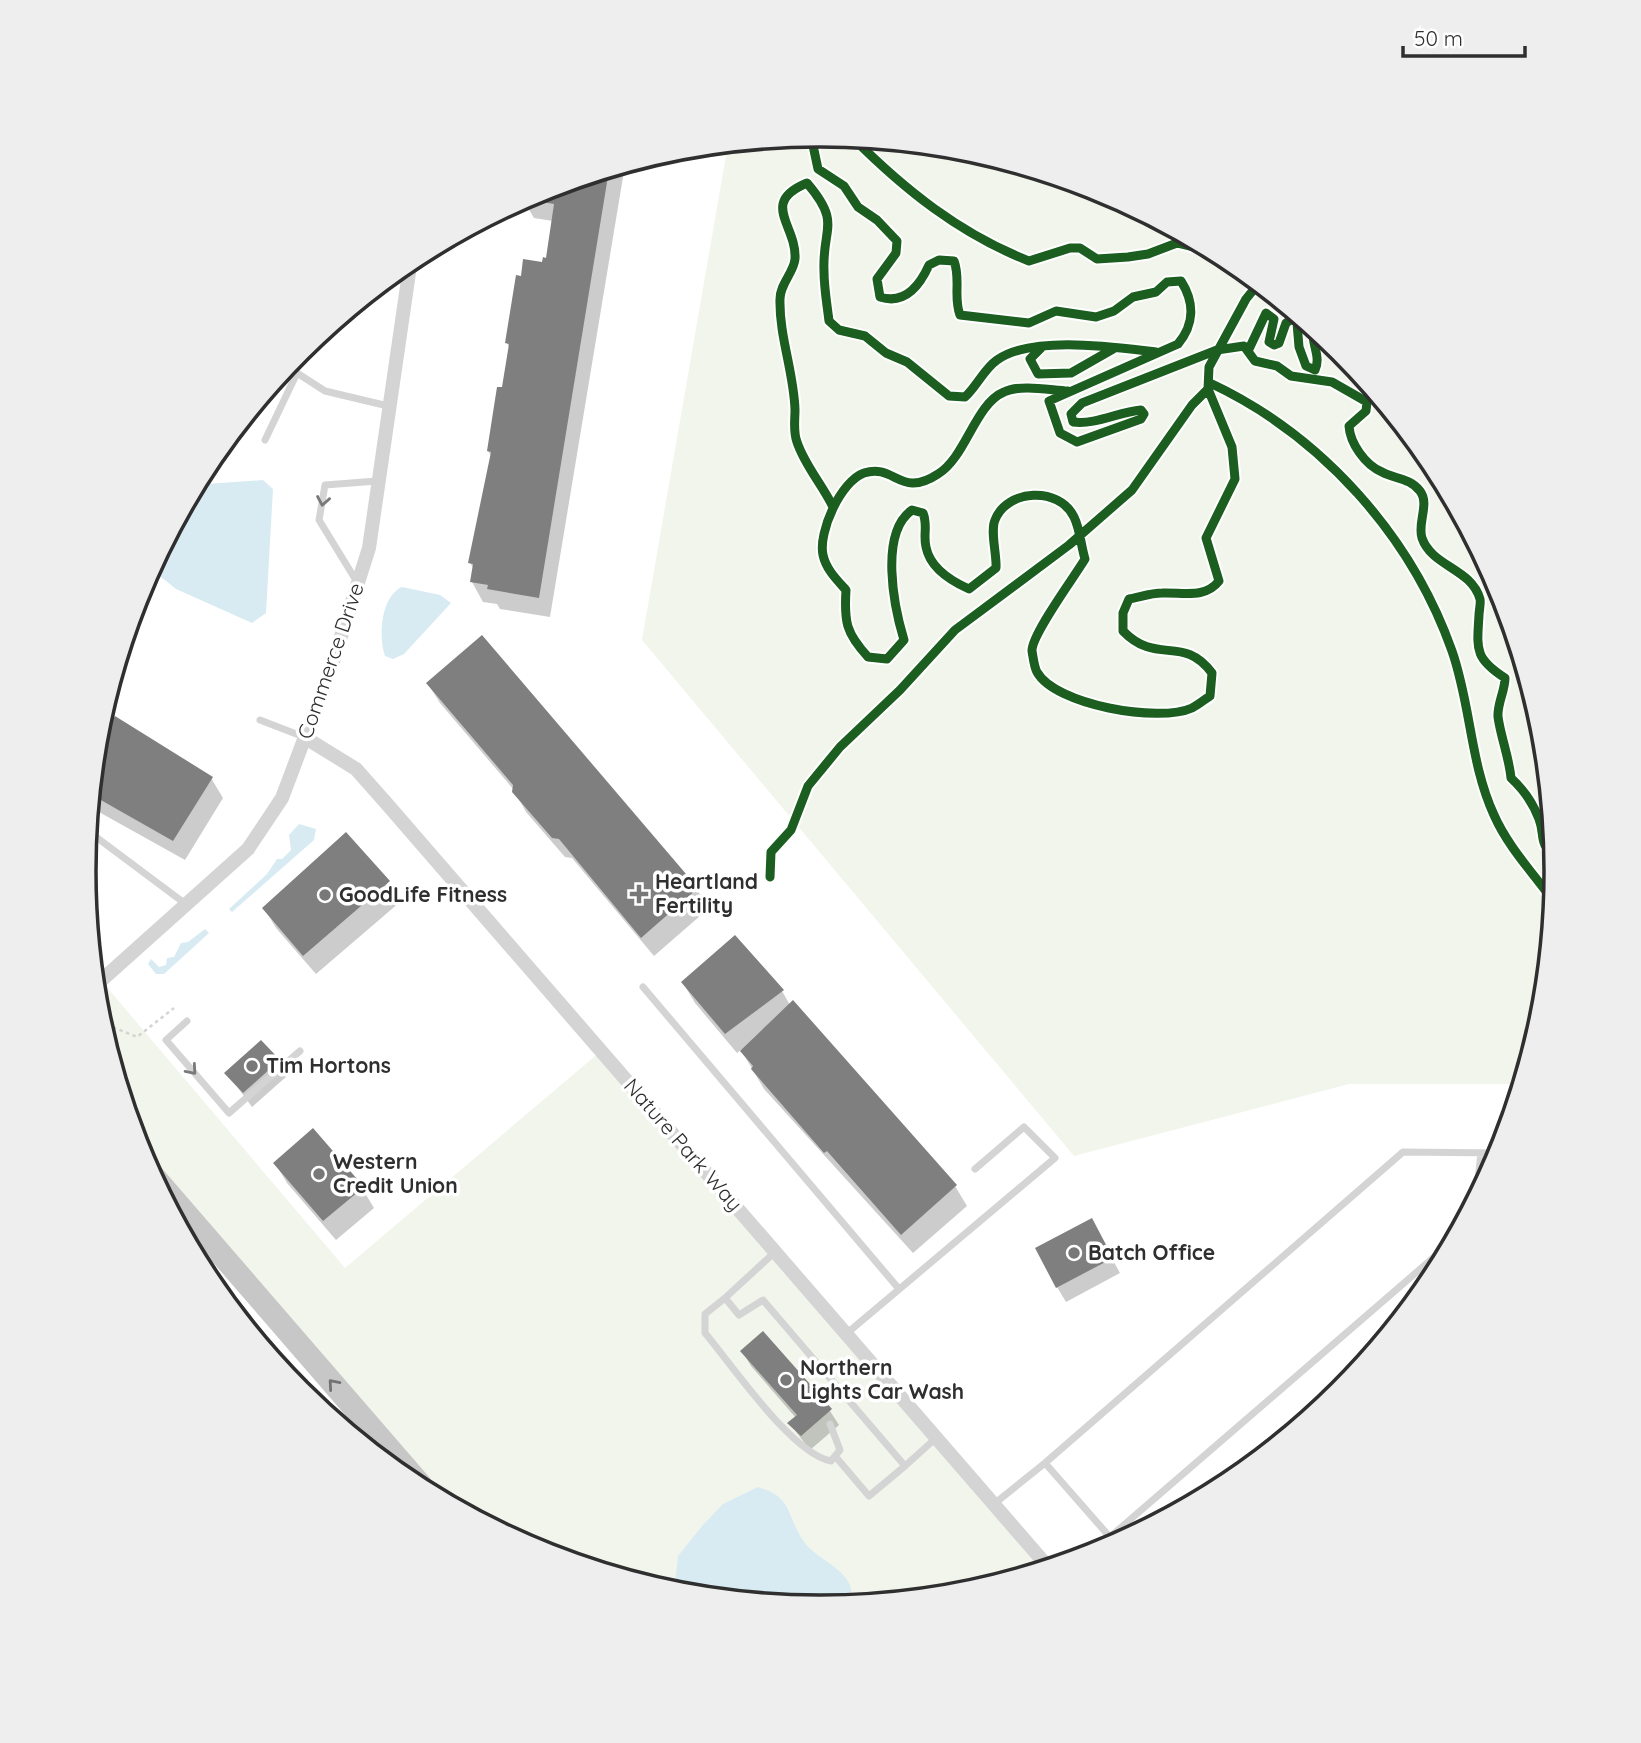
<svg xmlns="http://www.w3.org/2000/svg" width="1641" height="1743" font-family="Quicksand,sans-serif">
<rect width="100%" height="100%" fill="#fff"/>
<path fill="#f2f5ec" d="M821 135 965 149 1103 191 1230 259 1342 351 1433 463 1501 590 1543 728 1557 872 1543 1016 1522 1084H1349L1074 1156 642 640 728 144Z
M94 972 345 1268 601 1051 1049 1568 964 1594 820 1608 676 1594 538 1552 426 1491 150 1172 140 1153 98 1015Z"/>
<path fill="#d8ebf2" d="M263 480 273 489 266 613 252 623 176 589 151 569 198 481 206 484Z
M402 587 440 595 451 603 404 654 393 659 385 656C378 637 381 596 402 587Z
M299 824 316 829 314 840 232 912 229 909 267 874 277 859H282L291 850 289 835Z
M205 929 209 933 164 974H156L148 964 151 959 159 967 166 965 167 958 174 957 181 943 188 942Z
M758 1487C795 1498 785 1516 805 1543 820 1563 862 1573 849 1605L820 1608 686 1595 675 1584 678 1556 702 1526 723 1504Z"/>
<path fill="#0003" d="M625 165 550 617 500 609 497 604 483 602 472 582 474 569 470 563 492 457 488 451 504 389 510 349 507 343 522 278 548 260 553 221 534 218 523 199 539 191Z
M248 413 242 435H230Z
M481 638 697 889 708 909 654 956 572 858 565 857 526 812 514 790 440 703 428 684Z
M101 717 211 778 223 798 185 860 90 807Z
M388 882 400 902 316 974 276 928 264 908Z
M683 983 782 991 790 1005 955 1186 967 1206 913 1253 764 1089 741 1050 737 1053 695 1003Z
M278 1061 287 1076 252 1107 227 1073Z
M275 1163 362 1188 374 1208 336 1240 287 1183Z
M1099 1235 1120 1273 1066 1302 1057 1287Z
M742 1351 830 1411 839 1425 810 1450 790 1424 796 1418 751 1366Z"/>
<path fill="#7f7f7f" d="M609 170 539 598 487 589 488 585 470 582 473 564 468 563 491 452 487 451 497 387H502L509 344 505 343 516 275 521 276 523 259 542 262 543 257 546 258 554 204 524 199 539 191Z
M482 635 698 888 641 938 559 839 552 838 512 792 513 785 426 683Z
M102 715 111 722 115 716 213 777 173 841 92 795Z
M346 832 390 881 303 956 262 908Z
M735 935 784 990 725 1034 681 982Z
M793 1000 957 1185 901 1235 827 1151 824 1153 751 1069 753 1066 740 1051Z
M261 1040 280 1060 243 1093 224 1073Z
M313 1128 364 1187 323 1221 273 1163Z
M1092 1218 1113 1258 1056 1288 1035 1248Z
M763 1331 832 1409 801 1436 787 1423 797 1415 740 1351Z"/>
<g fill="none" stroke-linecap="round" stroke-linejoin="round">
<path stroke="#d4d4d4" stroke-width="2.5" stroke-dasharray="3.5 3.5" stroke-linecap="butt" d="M100 1022 137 1037 174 1008"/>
<path stroke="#d4d4d4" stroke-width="7" d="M489 218H492
M293 359 297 373 325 391 388 406
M265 440 297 373
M357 582 319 520 325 485 377 481
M260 720 304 737
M88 831 187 905
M643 987 899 1289
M187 1021 166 1040 229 1113 300 1051
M1476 1199 1481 1153
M775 1252 725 1298 739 1315 763 1300 905 1466 936 1438
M725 1298 705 1314V1333C732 1365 792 1454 831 1461L840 1450 830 1424
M846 1334 1055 1158 1024 1127 975 1169
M835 1456 869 1496 905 1466
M1045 1463 1403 1152 1501 1153
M994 1504 1045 1463 1116 1544
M1110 1537 1455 1239"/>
<path stroke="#d4d4d4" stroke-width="14" d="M304 737 356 769 387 804 1049 1568
M95 986 248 849 282 798 331 668 369 548 411 259"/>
<path stroke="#c7c7c7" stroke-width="23" d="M150 1172 426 1491"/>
<defs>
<path id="cycleway" d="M811 136 818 169 844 186 858 207 877 220 897 241 896 253 877 279 880 297C905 305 920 285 929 265L939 260 954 261C961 279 953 297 960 315L1029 323 1056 311 1096 317 1114 311 1133 297 1156 292 1167 282 1181 281C1195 303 1194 325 1178 344L1049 401 1060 433 1077 442 1141 419 1144 414 1141 410C1118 412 1096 425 1073 422L1071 414 1082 403 1217 350 1244 346 1255 361 1277 366 1291 376 1332 382 1367 402 1366 411 1349 426C1350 443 1365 465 1382 472 1395 479 1410 478 1420 491 1430 504 1417 523 1422 538 1432 567 1471 568 1480 599 1481 603 1479 611 1479 615 1477 649 1474 658 1505 678 1505 691 1497 704 1498 717 1501 738 1509 757 1511 778 1524 790 1533 803 1539 819 1546 838 1537 841 1556 858
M853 138C905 190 960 234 1029 261L1070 248H1080L1097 259 1128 257 1148 254 1177 243 1218 253
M1043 346 1030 359 1038 374 1071 373 1113 349
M1249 349 1266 313 1274 319 1269 342 1274 345 1279 343 1286 323 1292 319 1297 323 1299 347 1306 366 1315 370C1322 355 1309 342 1315 329
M1210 383C1321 435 1411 535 1452 651 1471 705 1470 763 1494 815 1508 847 1534 874 1554 902
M1068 391C1049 390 1021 384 1004 392 975 404 966 457 938 474 900 499 895 463 864 473 841 481 818 532 823 555 826 569 836 579 846 590 844 622 846 633 868 657L887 659 904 640C894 607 879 533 912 510L923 513C928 525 923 535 926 547 930 568 951 581 969 589L996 568C997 555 990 531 995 520 1007 489 1059 486 1074 517 1080 529 1081 546 1085 559 1075 576 1031 635 1032 651 1033 656 1034 667 1037 672 1055 705 1159 723 1192 708 1198 705 1204 700 1210 696L1212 673C1183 634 1157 666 1123 631V613L1129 599C1140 597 1151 593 1162 593 1183 592 1205 599 1219 581L1206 538 1235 479 1232 447 1208 389
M833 507C822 484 805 466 797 442 793 432 795 420 795 410 794 373 779 336 780 299 780 284 794 272 795 259 797 225 759 203 807 183 842 224 822 227 824 271 824 288 827 304 829 321L839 330 865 336 886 353 907 362 949 396 965 397C977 386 984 369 997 360 1032 335 1114 347 1156 352
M770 877 771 852 791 830 808 786 840 747 900 690 955 630 1069 545 1132 490 1192 405 1208 389 1209 367 1246 299 1259 283"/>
</defs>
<use href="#cycleway" stroke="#fff" stroke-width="13"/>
<use href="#cycleway" stroke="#1b5e20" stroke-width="9"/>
</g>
<defs><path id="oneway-chevron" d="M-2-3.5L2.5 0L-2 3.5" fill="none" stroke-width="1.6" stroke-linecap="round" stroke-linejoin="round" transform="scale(1.75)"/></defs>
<g stroke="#797979">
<use href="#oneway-chevron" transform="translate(323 501) rotate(100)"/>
<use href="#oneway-chevron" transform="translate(192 1070) rotate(49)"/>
</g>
<use stroke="#737373" href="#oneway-chevron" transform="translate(333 1384) rotate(-131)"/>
<g fill="#787878" stroke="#fff" stroke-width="2.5">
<path d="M635.5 883.5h7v7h7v7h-7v7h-7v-7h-7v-7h7z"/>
<circle cx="325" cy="895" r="7"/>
<circle cx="252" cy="1066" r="7"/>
<circle cx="319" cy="1174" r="7"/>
<circle cx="1074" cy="1253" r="7"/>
<circle cx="786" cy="1380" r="7"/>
</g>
<g text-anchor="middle" stroke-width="7" stroke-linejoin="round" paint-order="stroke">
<g font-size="21" fill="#2f2f2f" stroke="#fff">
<text transform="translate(331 661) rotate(-71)" y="7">Commerce Drive</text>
<text transform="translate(683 1145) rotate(49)" y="7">Nature Park Way</text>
</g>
<g font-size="21" font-weight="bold" fill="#2f2f2f" stroke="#fff" text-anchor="start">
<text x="655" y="889">Heartland<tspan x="655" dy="24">Fertility</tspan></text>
<text x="339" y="902">GoodLife Fitness</text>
<text x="266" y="1073">Tim Hortons</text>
<text x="333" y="1169">Western<tspan x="333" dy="24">Credit Union</tspan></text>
<text x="1088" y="1260">Batch Office</text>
<text x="800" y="1375">Northern<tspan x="800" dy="24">Lights Car Wash</tspan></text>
</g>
</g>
<path d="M0 0H1641V1743H0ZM96 871a724 724 0 1 1 1448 0a724 724 0 1 1-1448 0Z" fill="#eee" fill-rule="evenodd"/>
<path fill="none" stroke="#2f2f2f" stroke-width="3.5" d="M96 871a724 724 0 1 1 1448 0a724 724 0 1 1-1448 0Z"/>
<path d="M1403 46v10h122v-10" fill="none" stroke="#2f2f2f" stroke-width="3.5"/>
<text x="1414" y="46" font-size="21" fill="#2f2f2f" stroke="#ffffff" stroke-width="5" paint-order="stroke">50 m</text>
</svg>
